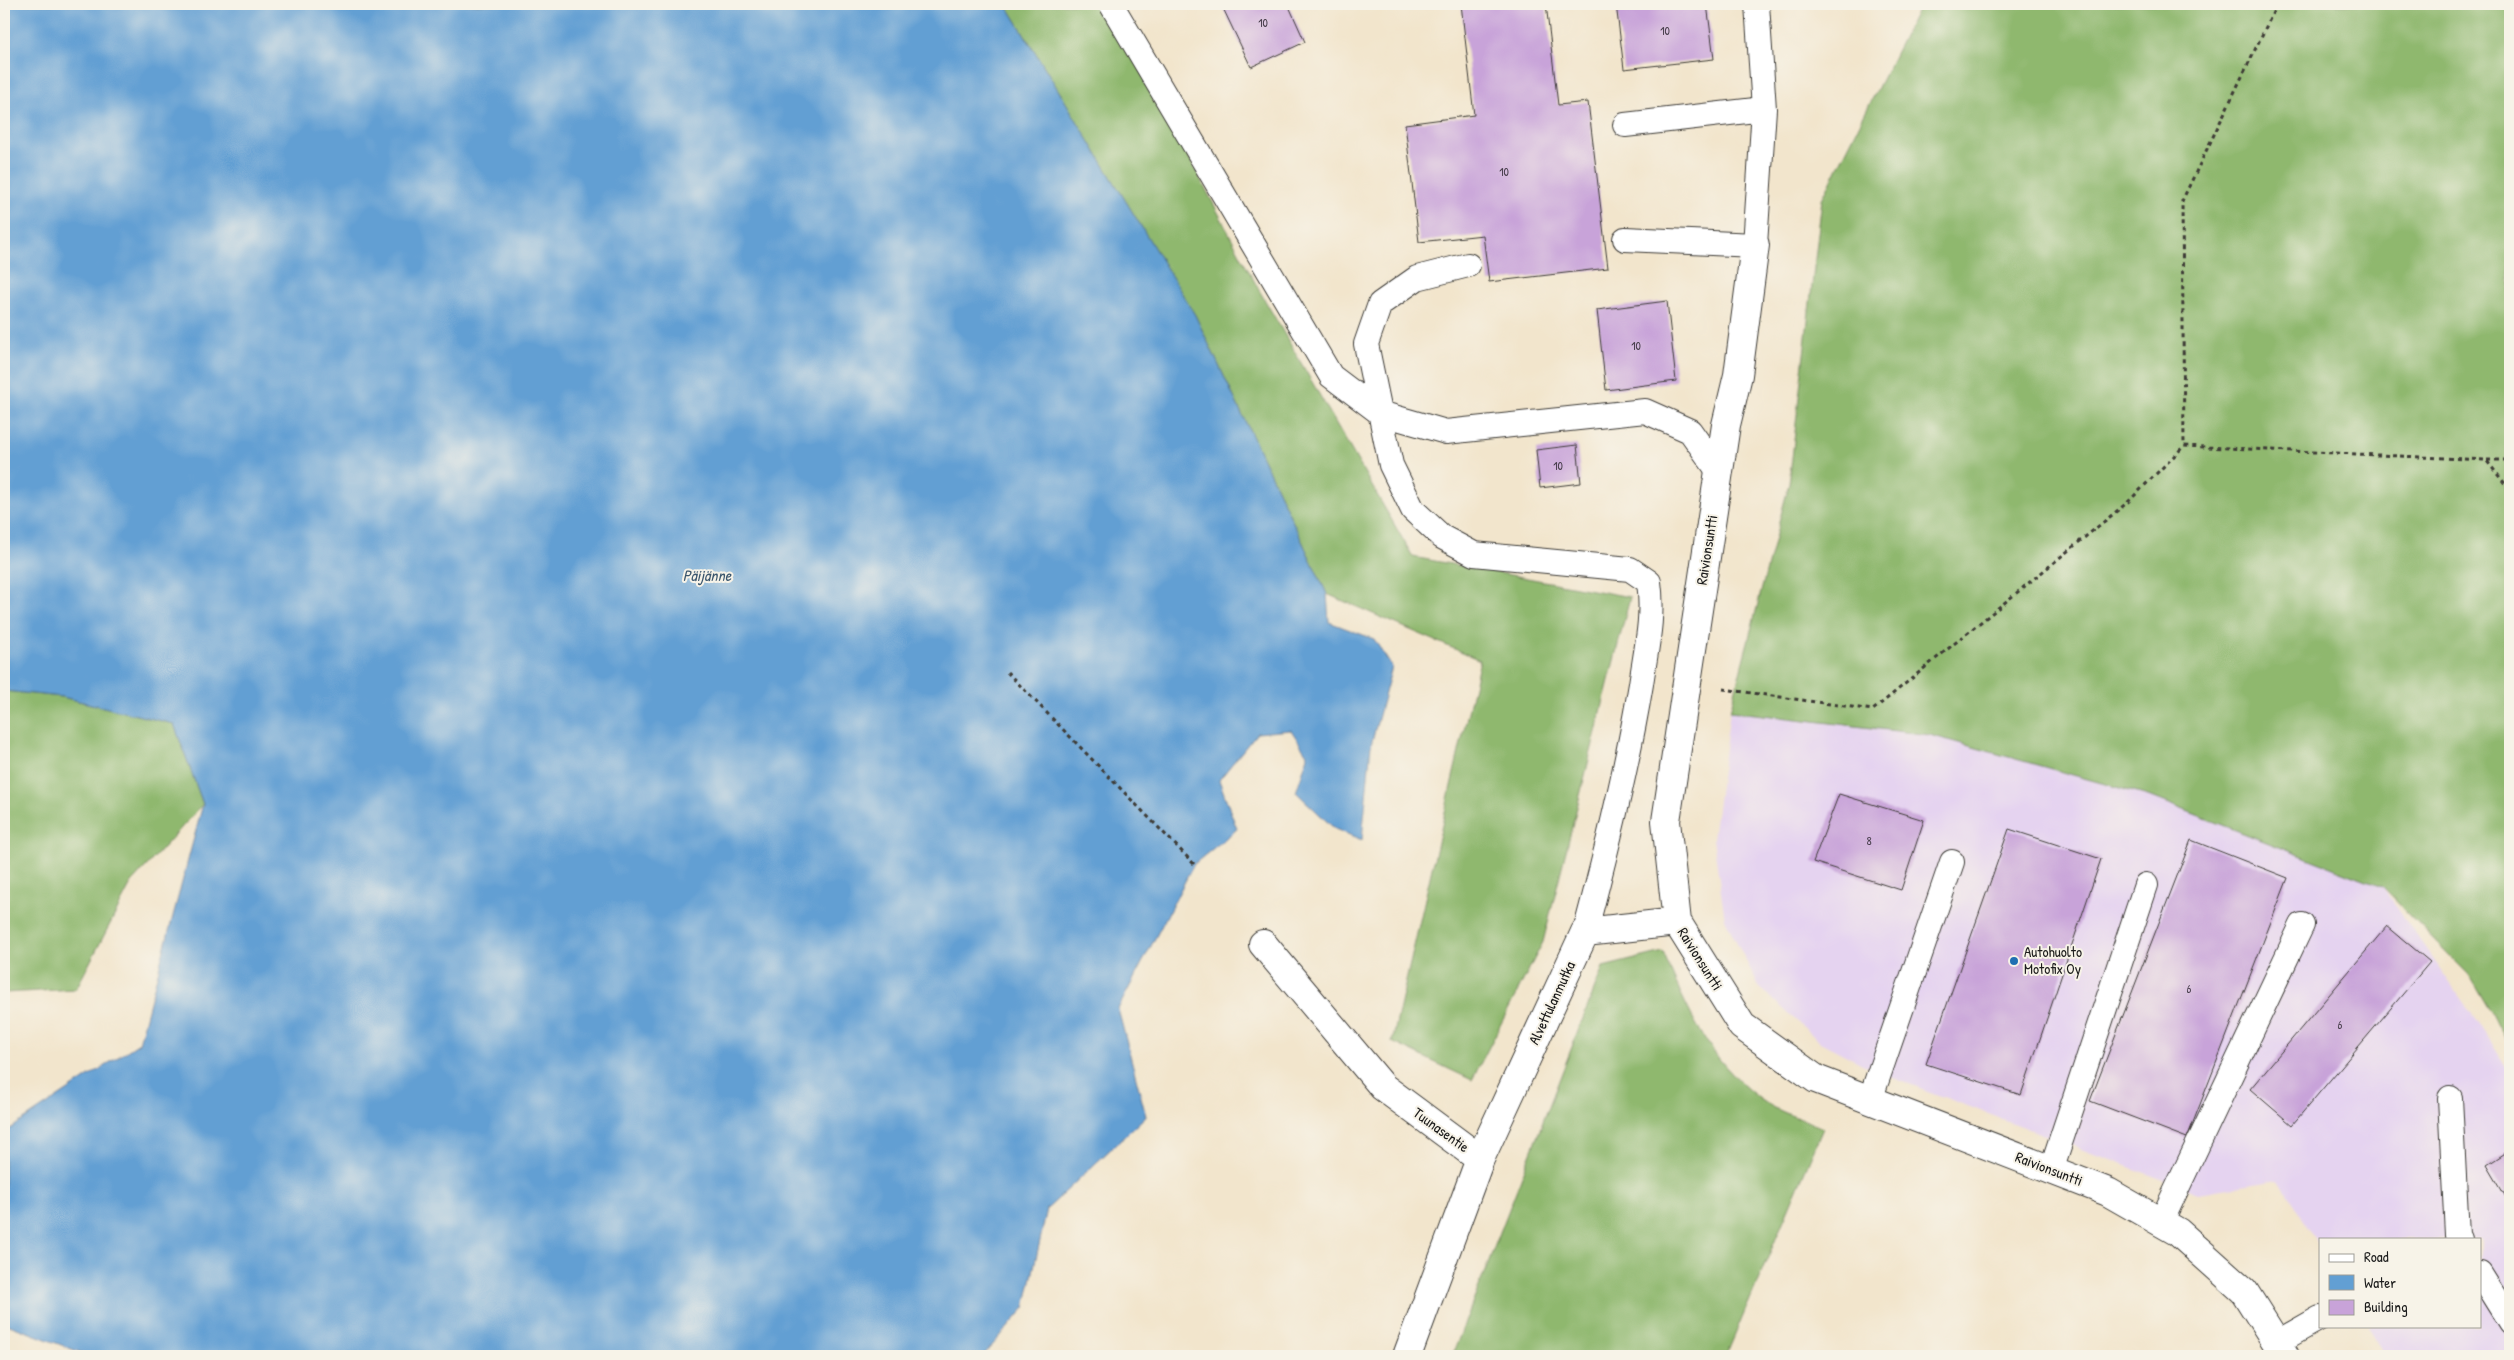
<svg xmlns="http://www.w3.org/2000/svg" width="2514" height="1360" font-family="'Patrick Hand',sans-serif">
<rect width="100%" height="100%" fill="#f7f3e8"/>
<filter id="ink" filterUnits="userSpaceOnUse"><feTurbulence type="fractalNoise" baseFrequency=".02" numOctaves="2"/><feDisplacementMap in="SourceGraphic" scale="10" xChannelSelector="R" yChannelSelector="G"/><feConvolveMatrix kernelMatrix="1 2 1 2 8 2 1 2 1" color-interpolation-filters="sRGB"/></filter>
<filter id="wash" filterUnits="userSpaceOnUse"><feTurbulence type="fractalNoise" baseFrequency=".0096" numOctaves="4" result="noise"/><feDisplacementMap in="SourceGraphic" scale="20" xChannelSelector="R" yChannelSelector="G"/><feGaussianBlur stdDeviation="1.12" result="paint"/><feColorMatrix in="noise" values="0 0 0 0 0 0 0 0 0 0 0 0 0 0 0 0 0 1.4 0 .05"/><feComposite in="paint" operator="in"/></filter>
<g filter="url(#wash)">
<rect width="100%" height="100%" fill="#f2e5cc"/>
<path fill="#e5d3f0" d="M1730 711 1930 735 2148 796 2382 887 2486 1034 2510 1073V1356H2386L2368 1326H2480V1239H2320V1248L2279 1180 2198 1193 1880 1073 1820 1042 1759 987 1725 919 1713 839Z"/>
<path fill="#8fb86e" stroke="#566a45" d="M1006 4H1108L1259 290 1413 557 1630 597 1543 942 1472 1080 1392 1042 1480 660 1327 594 1195 315Z
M1920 4H2510V1045L2469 975 2382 887 2148 796 1930 735 1730 711 1789 484 1822 199Z
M4 691 62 697 174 724 203 804 132 882 76 989 4 993Z
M1663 952C1688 1012 1708 1059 1760 1099 1776 1111 1804 1120 1823 1128L1726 1356H1452L1603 967Z"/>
<path fill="#629fd3" stroke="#3f5e78" d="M4 4H1006L1195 315 1327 594 1329 622 1374 639 1392 667 1371 745 1362 840 1335 829 1296 792 1308 756 1291 730 1257 733 1219 780 1237 829 1194 864 1118 1009 1146 1116 1047 1209 1025 1308 983 1356H90L4 1323V1133L139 1043 203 804 174 724 62 697 4 691Z"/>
<g id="blocks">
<path fill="#c8a3d9" d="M1221 4H1288L1305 42 1251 67Z
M1461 4H1546L1558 105 1588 102 1608 268 1489 282 1483 235 1419 242 1405 124 1474 115Z
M1616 4H1707L1714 59 1624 69Z
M1667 301 1676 381 1606 390 1597 310Z
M1577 445 1581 483 1540 488 1536 450Z
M1839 794 1924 820 1901 890 1813 862Z
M2009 829 2101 859 2021 1095 1926 1064Z
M2191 840 2288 878 2187 1138 2090 1101Z
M2387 926 2430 962 2292 1125 2250 1089Z
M2510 1150V1204L2487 1165Z"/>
</g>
</g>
<g filter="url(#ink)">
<use href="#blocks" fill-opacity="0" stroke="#3c3a36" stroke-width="1"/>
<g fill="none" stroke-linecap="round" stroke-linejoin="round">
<defs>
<path id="service" d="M1111 4 1331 376 1380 413 1446 432 1645 411 1690 431 1719 472
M1625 125 1764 109
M1625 239 1755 245 1764 109 1757 4
M1468 265 1417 278 1380 304 1366 344 1391 465 1413 510 1442 537 1474 554 1630 569 1649 582C1654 617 1646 649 1641 684 1627 768 1607 850 1585 932
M2450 1098 2457 1235 2459 1239
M1870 1100 1952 862
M2051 1170 2146 885
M2161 1222 2302 925
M2480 1274 2510 1322
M2276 1343 2320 1318"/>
<path id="minor" d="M1755 245 1738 375 1726 425 1666 821 1677 922 1742 1026 1816 1079 2108 1192 2178 1232 2244 1291 2285 1356
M1263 944 1383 1087 1480 1159 1407 1356
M1480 1159 1585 932 1677 922"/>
</defs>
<use href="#service" stroke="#3c3a36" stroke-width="26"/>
<use href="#minor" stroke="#3c3a36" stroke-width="30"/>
<path stroke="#3c3a36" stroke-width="3" stroke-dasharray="4 4" stroke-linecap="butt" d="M2277 4 2182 201 2184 446 2486 460 2510 490
M2487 460H2510
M1007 672 1194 864
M1723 689 1873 710 2128 502 2184 446"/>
<use href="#service" stroke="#fff" stroke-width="24"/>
<use href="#minor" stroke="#fff" stroke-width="28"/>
</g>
</g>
<circle fill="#1f6fb2" stroke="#f7f3e8" stroke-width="2" cx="2014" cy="961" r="5"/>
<g text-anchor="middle" stroke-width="4" stroke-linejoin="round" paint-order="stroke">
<g font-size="12" fill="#473e4b">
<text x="1263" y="27">10</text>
<text x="1665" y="35">10</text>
<text x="1504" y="176">10</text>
<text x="1636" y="350">10</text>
<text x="1558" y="470">10</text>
<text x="1869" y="845">8</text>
<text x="2189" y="993">6</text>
<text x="2340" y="1029">6</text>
</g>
<g font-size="15" fill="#1c1c1c" stroke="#f7f3e8">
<text transform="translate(1707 550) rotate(-81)" y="5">Raivionsuntti</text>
<text transform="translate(1700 959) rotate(58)" y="5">Raivionsuntti</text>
<text transform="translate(1552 1003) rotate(-65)" y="5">Alvettulanmutka</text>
<text transform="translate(1441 1130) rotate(36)" y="5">Tuunasentie</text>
<text transform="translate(2049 1169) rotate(21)" y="5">Raivionsuntti</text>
</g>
<g font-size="15" fill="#1c1c1c" stroke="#f7f3e8" text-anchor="start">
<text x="2024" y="957">Autohuolto<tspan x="2024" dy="17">Motofix Oy</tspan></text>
</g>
<g font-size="16" font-style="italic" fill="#3c576e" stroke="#f7f3e8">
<text x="707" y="581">Päijänne</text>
</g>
</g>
<rect width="2514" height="1360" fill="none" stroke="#f7f3e8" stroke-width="20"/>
<rect x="2319" y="1238" width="162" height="90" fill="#f7f3e8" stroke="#9f9d96"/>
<rect x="2329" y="1254" width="25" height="8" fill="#ffffff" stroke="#9f9d96"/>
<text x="2364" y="1262" font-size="15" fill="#1c1c1c">Road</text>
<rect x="2329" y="1275" width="25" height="15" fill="#629fd3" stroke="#9f9d96"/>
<text x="2364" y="1288" font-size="15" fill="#1c1c1c">Water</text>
<rect x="2329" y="1300" width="25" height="15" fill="#c8a3d9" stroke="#9f9d96"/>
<text x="2364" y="1312" font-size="15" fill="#1c1c1c">Building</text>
</svg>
